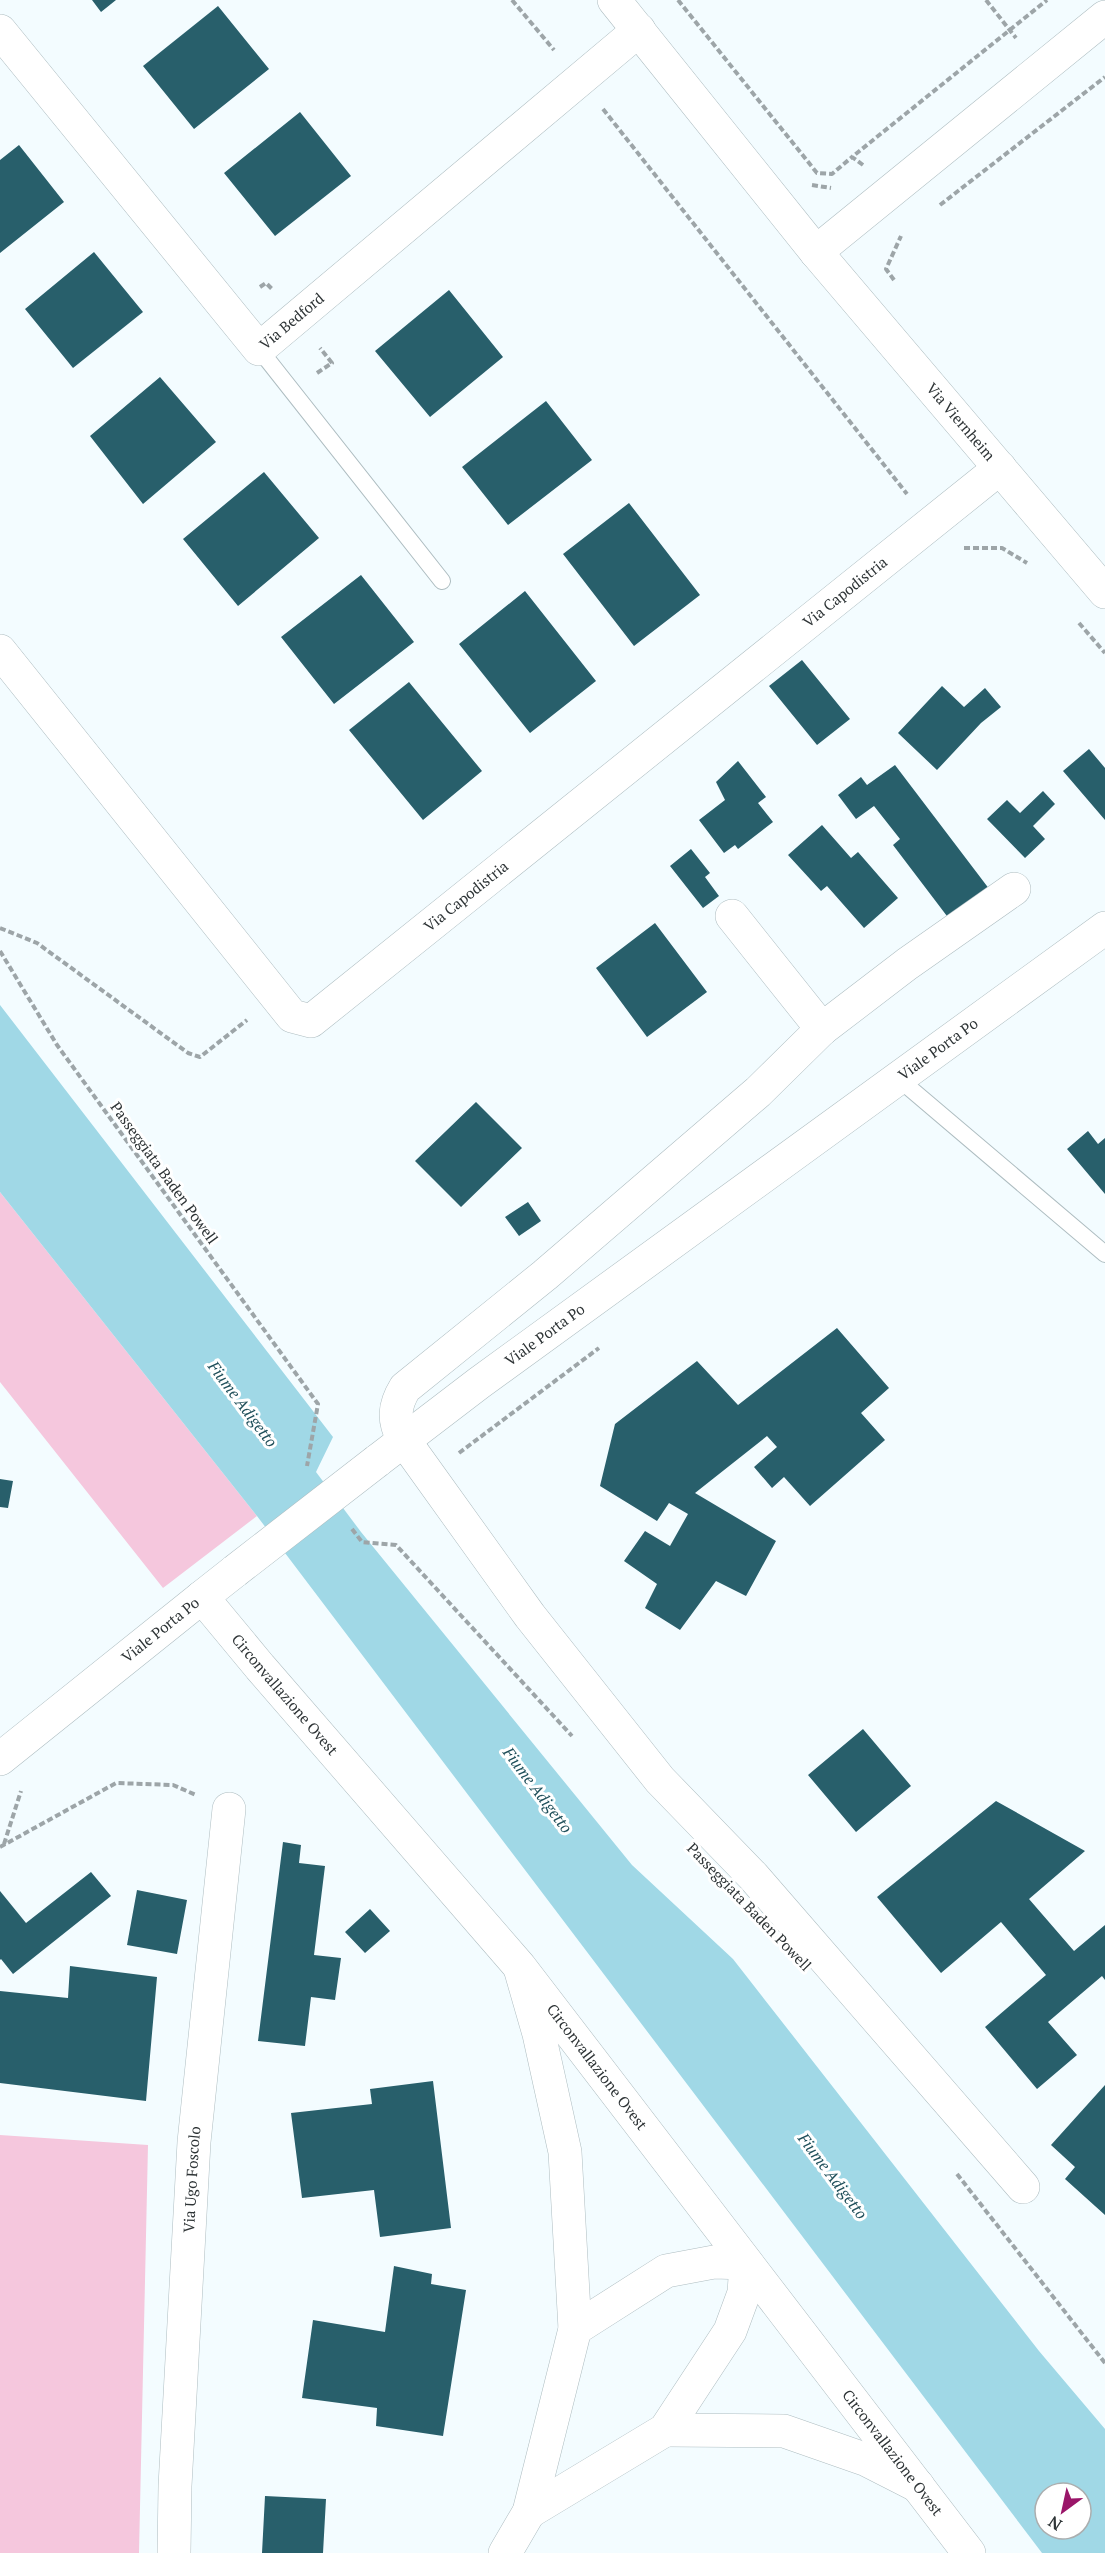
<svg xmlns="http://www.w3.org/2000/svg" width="1105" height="2553" font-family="'PT Serif',serif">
<rect width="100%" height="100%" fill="#f3fcff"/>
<path fill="#f5c7dd" d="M0 1192 257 1516 163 1588 0 1382Z
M0 2135 148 2145 139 2553H0Z"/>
<path fill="#a0d8e6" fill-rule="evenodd" d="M0 1005 333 1437 316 1472 361 1532 632 1865 733 1959 1039 2351 1105 2429V2553H1042L257 1516 0 1192ZM1045 2493H1081V2529H1045Z"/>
<path fill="#285f6b" d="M92 0H116L101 12Z
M218 6 269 69 194 129 143 66Z
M300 112 351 176 275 236 224 173Z
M19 145 64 202 0 253V160Z
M94 252 143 312 73 368 25 309Z
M449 290 503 357 430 417 375 351Z
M160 377 216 442 143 504 90 436Z
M546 401 592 460 508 525 462 467Z
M264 472 319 538 238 606 183 539Z
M629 503 700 595 634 646 563 554Z
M361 575 414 642 334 704 281 637Z
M525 591 596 681 530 733 459 644Z
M802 660 850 719 817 745 769 686Z
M409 682 482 771 423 820 349 730Z
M942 686 964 707 985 688 1001 707 981 723 937 770 898 733Z
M1089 749 1105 768V820L1063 771Z
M738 761 766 797 758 803 773 822 738 849 735 845 724 853 699 820 725 800 716 782Z
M895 765 993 894 953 924 893 845 900 839 874 806 856 819 838 795 861 777 867 785Z
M1043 791 1055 804 1033 826 1045 839 1025 858 987 819 1007 800 1020 813Z
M822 825 851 858 858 852 898 898 864 928 827 886 821 891 788 855Z
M691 849 710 873 705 877 719 896 703 908 670 866Z
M655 923 707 992 647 1037 596 968Z
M476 1102 522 1148 461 1207 415 1161Z
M1088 1131 1098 1144 1105 1138V1194L1067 1149Z
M528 1202 541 1221 519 1236 505 1217Z
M837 1328 889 1388 861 1413 885 1440 810 1506 784 1477 772 1488 754 1467 777 1447 767 1436 695 1493 776 1541 746 1596 716 1581 680 1630 645 1608 657 1584 624 1561 645 1531 670 1546 688 1514 669 1503 657 1521 600 1486 615 1424 697 1361 738 1405Z
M0 1479 13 1481 8 1508 0 1507Z
M863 1729 911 1786 856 1832 808 1775Z
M996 1801 1085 1851 1029 1899 1074 1951 1105 1925V1980L1102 1976 1048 2022 1077 2055 1037 2089 985 2027 1046 1975 1001 1922 941 1973 877 1897Z
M283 1842 301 1845 299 1863 325 1866 314 1955 341 1958 335 2000 311 1997 305 2046 258 2041Z
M91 1872 111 1896 13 1974 1 1959 0 1960V1891L26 1923Z
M137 1890 187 1900 177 1954 127 1945Z
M370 1909 390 1931 365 1953 345 1932Z
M70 1966 157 1977 146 2101 0 2083V1991L68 1998Z
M433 2081 451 2228 380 2237 374 2190 302 2198 291 2113 372 2104 370 2089Z
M1105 2085V2215L1065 2179 1075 2167 1051 2145Z
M394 2266 432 2274 431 2284 466 2290 443 2436 376 2426 377 2408 302 2398 313 2320 385 2332Z
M265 2496 326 2499 323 2553H262Z"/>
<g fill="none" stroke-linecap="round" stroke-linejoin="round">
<defs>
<path id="service" d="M259 349 442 581
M899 1079 1105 1254"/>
<g id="minor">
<path id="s1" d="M614 0 816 252 1105 592"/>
<path id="s2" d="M0 31 259 349 639 30"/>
<path d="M816 252 1105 17"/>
<path id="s3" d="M0 651 292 1016 311 1021 1000 468"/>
<path d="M1014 889 907 964 822 1029 758 1092 545 1275 405 1388C394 1406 393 1420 403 1439L530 1616 660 1780 753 1876 1023 2187"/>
<path d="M732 916 822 1029"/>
<path d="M665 2430 784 2431 867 2460 918 2486"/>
<path d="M529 2512 665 2430 730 2331 744 2293 746 2263 714 2262 666 2271 575 2329"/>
<path id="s4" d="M174 2553 175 2486 194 2142 229 1809"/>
<path d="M505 2553 529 2512 575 2329 565 2152 539 2034 520 1968"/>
</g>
<g id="tertiary">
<path id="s5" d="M0 1759 202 1597"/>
</g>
<g id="secondary">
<path id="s6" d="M377 1461 479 1383 1105 928"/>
<path id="s7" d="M235 1571 202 1597 260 1667 520 1967 969 2553"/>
</g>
</defs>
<use href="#service" stroke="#aebdc1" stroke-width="18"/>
<use href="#minor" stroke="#aebdc1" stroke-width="34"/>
<use href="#tertiary" stroke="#aebdc1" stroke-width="34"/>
<use href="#secondary" stroke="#aebdc1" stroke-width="34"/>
<path stroke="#9da5a8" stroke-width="4" stroke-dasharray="6 3" stroke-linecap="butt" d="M512 0 554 50
M678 0 817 173 832 174 852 157
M986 0 1016 38
M603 109 907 494
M863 165 852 157 1047 0
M812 185 831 188
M940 205 1105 77
M894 280 886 269 901 236
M260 287 266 283 272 289
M317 373 332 363 320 348
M964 548H1002L1027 563
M1079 623 1105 653
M0 928 37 943 188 1053 200 1057 247 1020
M0 951 57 1045 318 1404 307 1466
M459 1453 599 1348
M352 1529 362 1542 396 1545 572 1736
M4 1844 21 1791
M0 1847 116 1783 173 1785 196 1795
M957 2174 1105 2363"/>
<use href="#service" stroke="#fff" stroke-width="16"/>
<use href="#minor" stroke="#fff" stroke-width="33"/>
<use href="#tertiary" stroke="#fff" stroke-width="33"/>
<use href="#secondary" stroke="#fff" stroke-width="33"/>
<defs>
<path id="secondary-bridge" d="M235 1571 377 1461"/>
</defs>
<use href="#secondary-bridge" stroke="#aebdc1" stroke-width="34" stroke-linecap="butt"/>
<use href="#secondary-bridge" stroke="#fff" stroke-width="33"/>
</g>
<g text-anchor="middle" stroke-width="6" stroke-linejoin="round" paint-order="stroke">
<g font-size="15" fill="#2e3436" stroke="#fff">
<text dy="5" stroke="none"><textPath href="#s2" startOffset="453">Via Bedford</textPath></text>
<text dy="5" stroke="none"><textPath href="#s1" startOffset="546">Via Viernheim</textPath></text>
<text dy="5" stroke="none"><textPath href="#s3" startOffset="1172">Via Capodistria</textPath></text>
<text dy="5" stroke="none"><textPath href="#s3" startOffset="686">Via Capodistria</textPath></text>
<text dy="5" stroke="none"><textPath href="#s6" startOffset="696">Viale Porta Po</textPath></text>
<text transform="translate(164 1173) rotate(54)" y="5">Passeggiata Baden Powell</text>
<text dy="5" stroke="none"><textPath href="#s6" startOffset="210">Viale Porta Po</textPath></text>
<text dy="5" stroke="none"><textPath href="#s5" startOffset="206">Viale Porta Po</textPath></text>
<text dy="5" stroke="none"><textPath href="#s7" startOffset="170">Circonvallazione Ovest</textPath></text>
<text transform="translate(749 1907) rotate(46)" y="5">Passeggiata Baden Powell</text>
<text dy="5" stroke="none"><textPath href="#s7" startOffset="656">Circonvallazione Ovest</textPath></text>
<text dy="5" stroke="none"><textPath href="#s4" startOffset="374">Via Ugo Foscolo</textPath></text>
<text dy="5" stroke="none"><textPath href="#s7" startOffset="1142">Circonvallazione Ovest</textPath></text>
</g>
<g font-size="16" font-style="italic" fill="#1f4f5a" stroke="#fff">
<text transform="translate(243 1404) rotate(53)" y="6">Fiume Adigetto</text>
<text transform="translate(538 1790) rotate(53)" y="6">Fiume Adigetto</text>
<text transform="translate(833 2176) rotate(53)" y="6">Fiume Adigetto</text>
</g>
</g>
<g transform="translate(1063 2511) rotate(213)"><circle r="28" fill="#ffffff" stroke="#abaeaf" stroke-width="1.5"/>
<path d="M0-4.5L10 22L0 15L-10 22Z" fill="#9a1669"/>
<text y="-9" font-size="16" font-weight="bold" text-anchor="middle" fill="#2e3436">N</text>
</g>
</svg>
